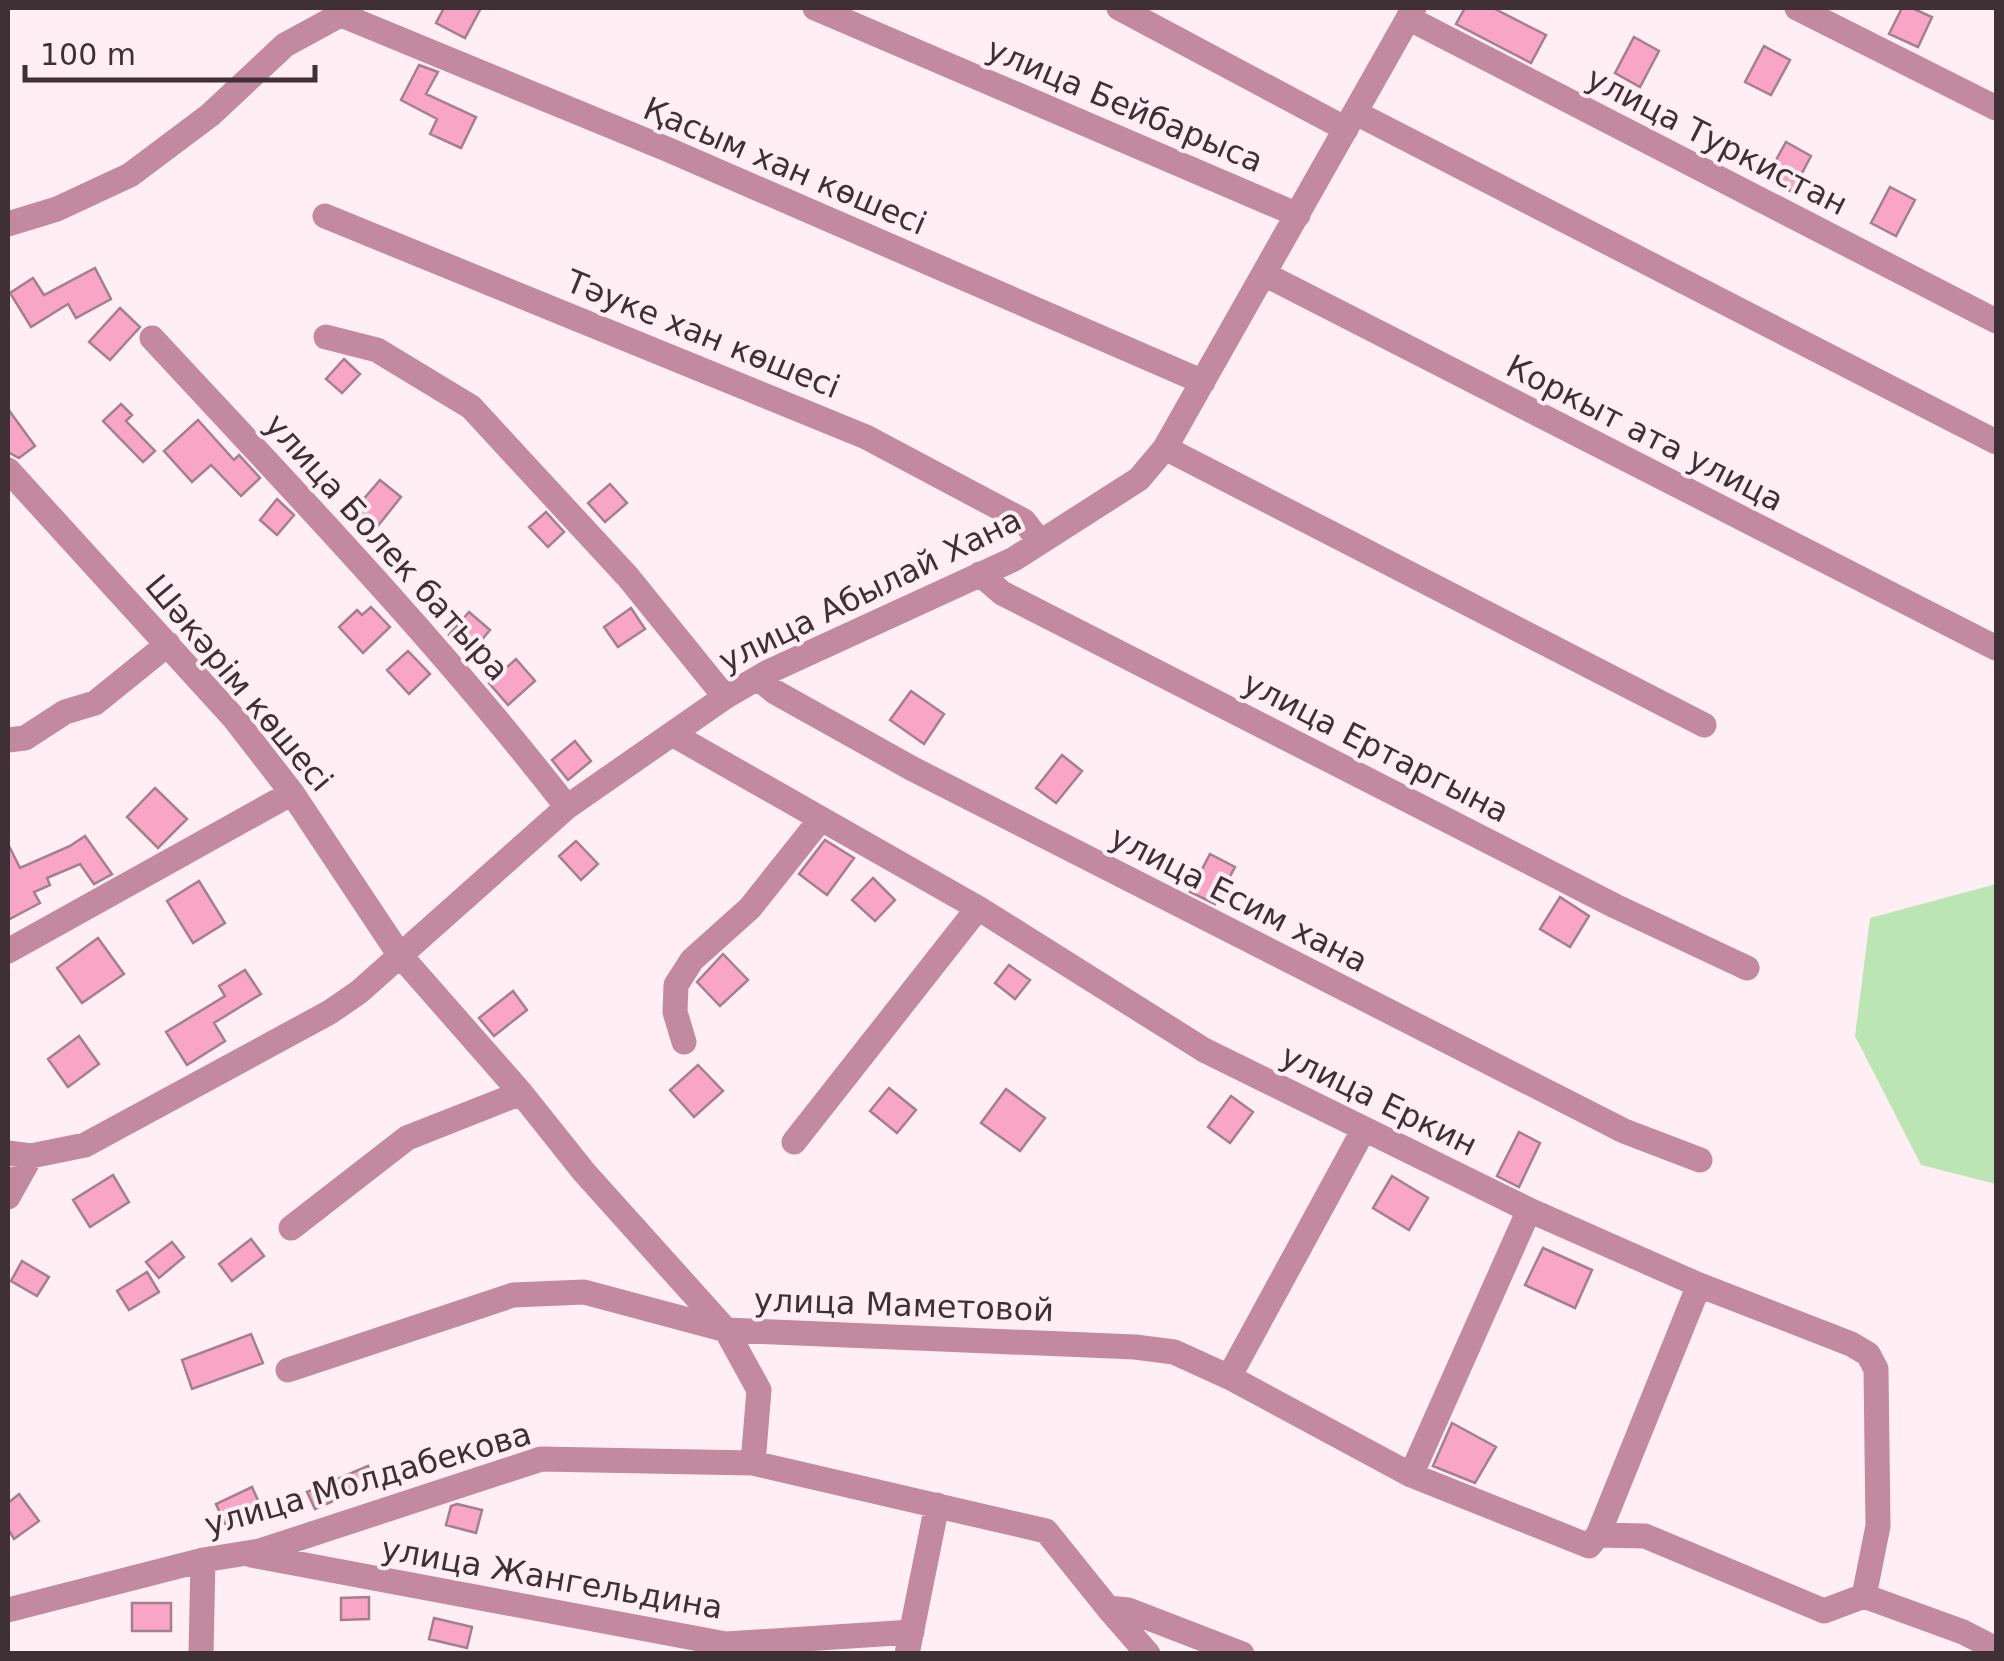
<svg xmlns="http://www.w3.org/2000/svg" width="2004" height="1661" font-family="'DejaVu Sans',sans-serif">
<rect width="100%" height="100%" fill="#ffeef4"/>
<path fill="#bbe6b3" d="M1996 884V1184L1921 1165 1855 1036 1870 918Z"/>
<path fill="#f9a5c5" stroke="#a47f8d" stroke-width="2.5" d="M444 8H481L465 38 436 23Z
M1465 8H1493L1546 35 1531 63 1456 24Z
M1902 8H1912L1932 17 1918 47 1889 34Z
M1634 37 1659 51 1640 87 1615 73Z
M1764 46 1790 60 1771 95 1745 82Z
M419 65 438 72 426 94 476 117 461 148 430 134 437 119 401 100Z
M1786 142 1811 156 1792 192 1766 178Z
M1890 187 1915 200 1896 236 1871 223Z
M95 268 111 299 76 318 68 304 31 327 10 293 33 278 44 295Z
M120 308 140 327 110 360 89 342Z
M344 359 360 374 342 393 326 379Z
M121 404 132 415 126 421 155 451 143 462 103 421Z
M8 409 35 446 19 458 8 452Z
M198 420 234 460 239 455 260 478 241 496 211 465 192 482 164 451Z
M380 480 401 497 377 527 355 509Z
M610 484 627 503 605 522 588 503Z
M277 499 294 515 277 535 260 520Z
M546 512 564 532 548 547 529 527Z
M371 607 390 627 363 653 339 627 357 610 362 615Z
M631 608 645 629 618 647 604 627Z
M469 612 490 630 470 654 449 635Z
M408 651 430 674 409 694 387 670Z
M516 659 535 681 508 705 489 683Z
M911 691 944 714 924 744 890 720Z
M575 741 591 761 568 780 552 760Z
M1062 755 1082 771 1056 803 1036 788Z
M155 788 187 819 158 848 127 817Z
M85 836 112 874 94 884 80 864 47 878 50 885 34 892 40 903 8 920V844L20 868 70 846Z
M825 840 854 858 827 895 799 874Z
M576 841 598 864 581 880 559 856Z
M1210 854 1235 867 1215 904 1190 892Z
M873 878 895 900 875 921 852 900Z
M199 881 225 923 193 943 167 901Z
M1560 897 1589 916 1570 947 1540 929Z
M98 938 124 974 82 1003 57 968Z
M723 954 748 980 720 1006 697 982Z
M1009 965 1030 980 1015 999 995 983Z
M245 970 261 994 214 1023 225 1041 187 1065 166 1032 225 996 219 986Z
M513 991 527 1010 494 1036 479 1018Z
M79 1036 99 1064 68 1087 48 1059Z
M698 1065 723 1091 694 1117 670 1090Z
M889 1088 916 1110 897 1133 870 1111Z
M1006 1089 1045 1118 1020 1151 981 1123Z
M1231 1096 1253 1112 1230 1143 1208 1127Z
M1519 1132 1540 1143 1519 1187 1497 1176Z
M113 1175 129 1202 90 1227 73 1200Z
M1392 1176 1428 1198 1409 1230 1373 1208Z
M251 1239 264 1256 232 1281 219 1264Z
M172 1242 184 1257 159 1278 146 1262Z
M1543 1248 1592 1270 1575 1308 1525 1285Z
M22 1261 49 1277 37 1296 11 1281Z
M147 1272 159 1292 129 1310 117 1291Z
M251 1334 263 1363 192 1389 182 1360Z
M1452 1423 1496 1447 1475 1483 1433 1466Z
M368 1466 376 1486 359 1493 358 1490 315 1509 307 1492Z
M252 1487 261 1507 225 1524 216 1504Z
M19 1494 39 1521 14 1539 8 1529V1503Z
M457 1504 482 1510 476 1533 446 1525 451 1506Z
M369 1597V1619L341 1620V1598Z
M132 1603H171V1631H132Z
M434 1618 472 1627 467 1648 429 1639Z"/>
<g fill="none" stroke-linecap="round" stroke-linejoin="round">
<path stroke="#c2899f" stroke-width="25" d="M815 8 1298 215
M1119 8 1346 129
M1797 8 1996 108
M339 14 669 150 1203 382
M1408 18 1996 321
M1356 113 1996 442
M325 216 866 437 1024 521 1040 542
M8 224 57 209 130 175 210 115 285 45 351 9
M1264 274 1996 648
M326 337 377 350 471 407 628 577 725 697
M152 338C294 491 439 642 567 807
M1165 448 1704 725
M8 470 234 718 292 793 399 954 521 1093 584 1172 726 1330 1135 1347 1174 1352 1229 1377 1364 1129
M980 574 1002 593 1615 906 1747 968
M758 678 775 692 911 768 1624 1131 1700 1160
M672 734 978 908 1204 1050 1529 1210 1699 1285 1851 1344 1868 1354 1876 1369 1878 1526 1864 1596
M8 740 25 738 65 712 95 703 168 644
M8 951 292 793
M684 1042 675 1012 676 985 692 960 750 908 820 820
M794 1142 978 908
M8 1153 31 1156 85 1145 330 1012 359 992 567 807 725 697 768 672 1014 559 1139 479 1165 448 1414 8
M8 1197 31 1156
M291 1228 407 1138 521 1093
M1699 1285 1598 1535 1645 1536 1824 1611 1864 1596 1963 1632 1996 1649
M288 1370 513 1295 584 1292 726 1330 759 1390 753 1463 1046 1531 1108 1608 1128 1610 1242 1654
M1229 1377 1411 1475 1589 1546 1598 1535
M1411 1475 1529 1210
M251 1555 726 1644 912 1632
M1108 1608 1148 1654
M8 1610 203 1560 260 1551 541 1459 753 1463
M201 1654 203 1560
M907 1654 937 1505"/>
</g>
<g text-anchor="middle" stroke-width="8" stroke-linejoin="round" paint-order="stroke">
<g font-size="32" fill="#3f3035" stroke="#ffeef4">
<text transform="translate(1125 105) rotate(23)" y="11">улица Бейбарыса</text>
<text transform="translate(1717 141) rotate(27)" y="11">улица Туркистан</text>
<text transform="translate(785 166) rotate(23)" y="11">Қасым хан көшесі</text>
<text transform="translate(703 334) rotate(22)" y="11">Тәуке хан көшесі</text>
<text transform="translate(1645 433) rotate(27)" y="11">Коркыт ата улица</text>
<text transform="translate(387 547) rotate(48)" y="11">улица Болек батыра</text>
<text transform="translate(870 590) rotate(-26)" y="11">улица Абылай Хана</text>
<text transform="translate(239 683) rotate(50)" y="11">Шәкәрім көшесі</text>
<text transform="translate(1376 747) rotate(27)" y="11">улица Ертаргына</text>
<text transform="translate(1239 899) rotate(27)" y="11">улица Есим хана</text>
<text transform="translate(1379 1100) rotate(26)" y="11">улица Еркин</text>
<text transform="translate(904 1305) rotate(2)" y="11">улица Маметовой</text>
<text transform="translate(368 1479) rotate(-16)" y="11">улица Молдабекова</text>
<text transform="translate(552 1578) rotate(10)" y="11">улица Жангельдина</text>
</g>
</g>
<rect width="2004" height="1661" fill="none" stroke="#3f3035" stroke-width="20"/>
<path d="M25 65v15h290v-15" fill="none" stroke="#3f3035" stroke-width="5"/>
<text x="40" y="65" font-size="30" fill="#3f3035" stroke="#ffeef4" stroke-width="8" paint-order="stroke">100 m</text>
</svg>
